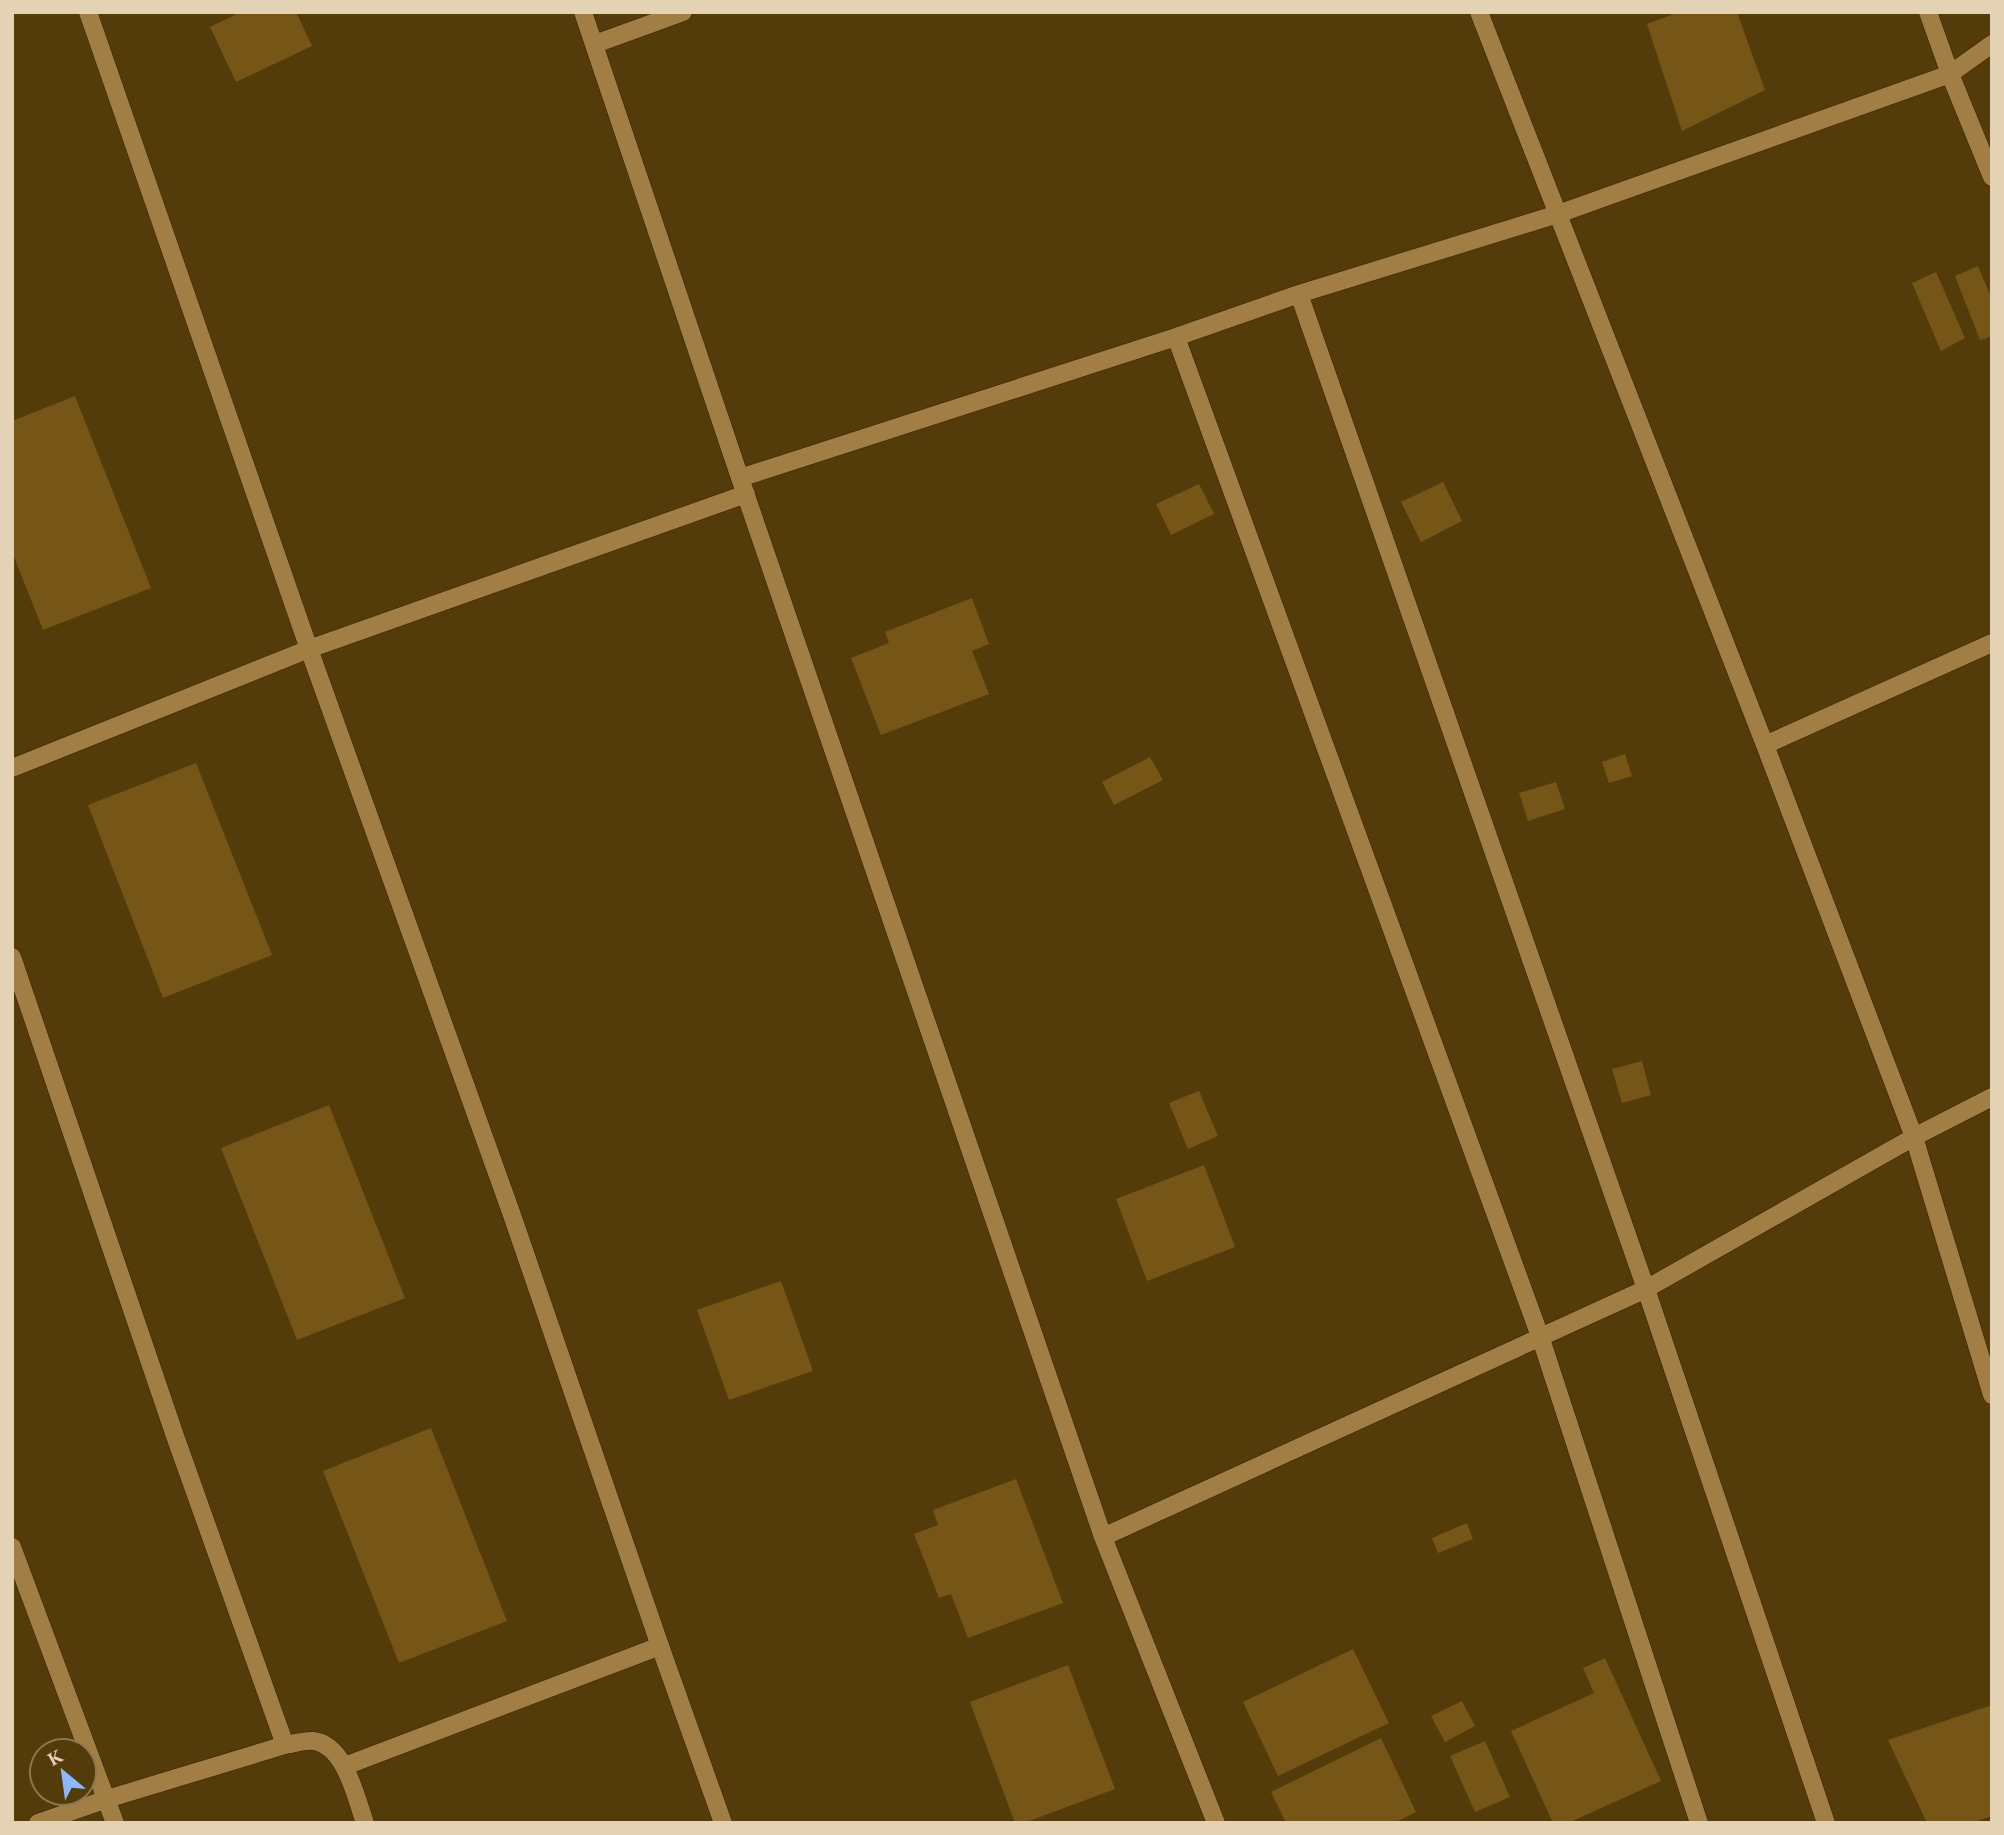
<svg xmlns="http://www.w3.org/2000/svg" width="2004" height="1835" font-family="Spectral,serif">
<rect width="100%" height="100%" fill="#533b0a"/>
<path fill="#765617" d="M241 12H296L312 46 236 82 210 27Z
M1679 12H1737L1765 90 1682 131 1647 24Z
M1978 266 1992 299V336L1980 340 1955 276Z
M1936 272 1965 338 1941 351 1912 283Z
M75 396 151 588 43 630 12 552V421Z
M1443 482 1462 521 1421 542 1401 502Z
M1199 484 1214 514 1171 535 1156 504Z
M972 598 989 644 972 651 989 694 881 735 851 658 889 643 885 632Z
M1625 754 1632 776 1609 783 1602 762Z
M1150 757 1163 780 1114 805 1102 782Z
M196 763 272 955 163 998 88 805Z
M1556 782 1565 809 1528 821 1519 793Z
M1642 1061 1651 1095 1622 1103 1612 1069Z
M1199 1091 1218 1136 1188 1149 1169 1103Z
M329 1105 405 1298 297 1340 221 1148Z
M1204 1165 1235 1247 1147 1281 1116 1199Z
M781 1281 813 1371 729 1400 697 1310Z
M431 1428 507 1621 399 1663 323 1471Z
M1016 1479 1063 1603 968 1638 951 1594 939 1598 914 1534 938 1525 933 1510Z
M1467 1523 1473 1539 1438 1553 1432 1538Z
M1353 1649 1389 1723 1278 1776 1243 1702Z
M1605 1658 1661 1781 1568 1823H1553L1511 1731 1594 1693 1583 1668Z
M1068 1665 1115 1789 1024 1823H1015L970 1702Z
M1462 1701 1475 1726 1445 1742 1431 1716Z
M1992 1705V1816L1971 1823H1927L1888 1740Z
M1381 1738 1416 1812 1394 1823H1286L1271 1792Z
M1485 1741 1510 1797 1475 1812 1450 1756Z"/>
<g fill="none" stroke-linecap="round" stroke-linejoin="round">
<defs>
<path id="minor" d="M583 12 740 478 1103 1537 1216 1823
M1479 12 1765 745 1914 1137 1992 1395
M1928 12 1950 74 1992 177
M595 44 683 12
M1299 294 1646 1289 1826 1823
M1176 337 1541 1339 1699 1823
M740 478 1176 337 1299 294 1558 214 1950 74 1992 44
M1765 745 1992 643
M12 768 309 649 746 494
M12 957 175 1436 285 1745C293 1744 304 1740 313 1741 345 1744 356 1798 365 1823
M1103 1537 1646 1289 1914 1137 1992 1097
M12 1547 115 1823
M345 1766 660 1646
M38 1823 107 1799 285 1745"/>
<path id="tertiary" d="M88 12 309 649 512 1215 660 1646 723 1823"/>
</defs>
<use href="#minor" stroke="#342303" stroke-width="19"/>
<use href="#tertiary" stroke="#342303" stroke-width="19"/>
<use href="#minor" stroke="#a07e44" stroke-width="18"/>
<use href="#tertiary" stroke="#a07e44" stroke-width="18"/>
</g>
<rect width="2004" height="1835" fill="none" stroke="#e4d2b5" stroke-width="28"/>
<g transform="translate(63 1772) rotate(331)"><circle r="33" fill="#533b0a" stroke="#8d774e" stroke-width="2"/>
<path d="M0-5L12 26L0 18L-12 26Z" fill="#8eb8fd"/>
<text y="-10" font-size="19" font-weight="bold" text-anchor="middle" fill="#e4d2b5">K</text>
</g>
</svg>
